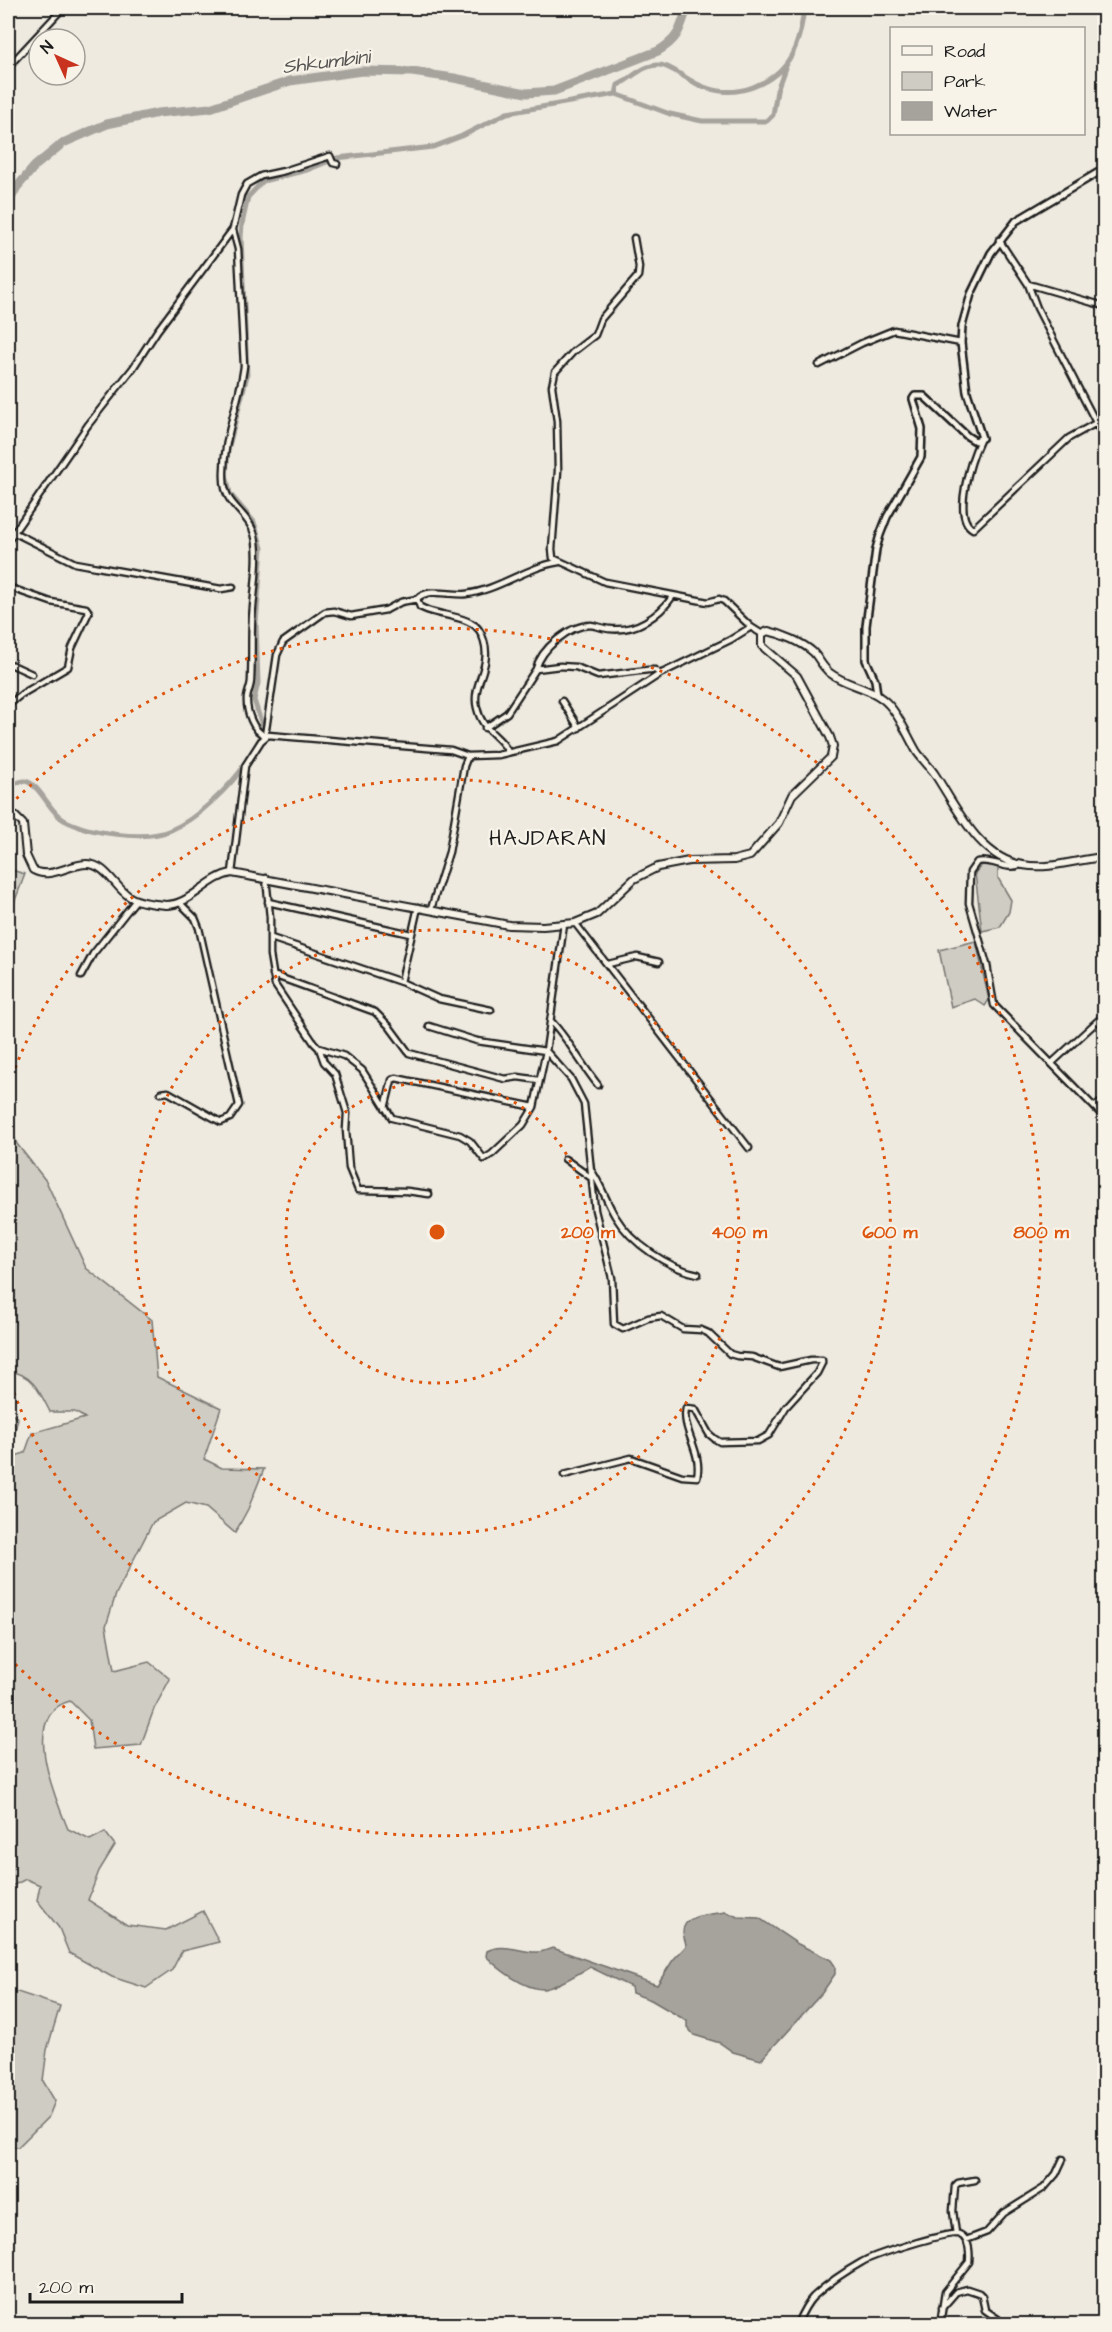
<svg xmlns="http://www.w3.org/2000/svg" width="1112" height="2332" font-family="'Architects Daughter',sans-serif">
<rect width="100%" height="100%" fill="#eeeae0"/>
<filter id="ink" filterUnits="userSpaceOnUse"><feTurbulence type="fractalNoise" baseFrequency=".0167" numOctaves="2"/><feDisplacementMap in="SourceGraphic" scale="12" xChannelSelector="R" yChannelSelector="G"/><feConvolveMatrix kernelMatrix="1 2 1 2 8 2 1 2 1" color-interpolation-filters="sRGB"/></filter>
<g filter="url(#ink)">
<path fill="#cfccc3" stroke="#767470" stroke-width="1.5" d="M982 865 998 867V878L1011 900 1009 912 1000 927 982 931 975 873Z
M8 869 25 874 8 919Z
M976 941 989 1000 985 1006 975 999 951 1007 939 950Z
M8 1121 17 1144 46 1181 86 1268 152 1320 157 1377 221 1408 204 1459 222 1468 264 1469 248 1509 235 1533 206 1508 186 1503 153 1522 116 1594 106 1626 114 1671 149 1662 170 1679 154 1709 141 1745 93 1749 89 1720 70 1701C19 1714 55 1798 68 1829L90 1840 105 1832 115 1845 99 1871 88 1900 127 1925 166 1930 203 1911 219 1942 182 1951 172 1970 146 1988 112 1977 69 1953 59 1928 37 1900 40 1885 26 1879 8 1888V1412L18 1418 9 1458 25 1453 32 1433 85 1418 75 1412H50C40 1392 32 1373 8 1371Z
M8 1982 11 1990 60 2006 47 2050 43 2081 55 2101 49 2116 18 2147 8 2148Z"/>
<path fill="#a6a39d" stroke="#6f6d69" stroke-width="1.5" d="M725 1912 738 1917 759 1918 798 1944 831 1960 835 1966V1974L822 1993 761 2060 733 2052 720 2043 694 2035 687 2027V2021L651 2000 632 1993 631 1987 590 1967C579 1973 554 1989 543 1989 524 1989 498 1969 486 1956L487 1951C504 1942 521 1953 538 1952 543 1952 548 1949 553 1948L657 1985 673 1960 686 1946C686 1941 683 1937 683 1932 683 1913 713 1915 725 1912Z"/>
<g fill="none" stroke-linecap="round" stroke-linejoin="round">
<path stroke="#a6a39d" stroke-width="5" d="M616 94 670 114 702 121H767L773 115 777 90 785 68
M257 744 264 731 254 700 258 683 256 623 262 548 254 522 230 494 226 474 228 450 247 376 241 237 242 224 248 197 263 181 307 170 337 158 433 147 462 136 507 113 616 94 618 85C631 79 644 64 659 65 671 65 690 83 704 87 720 93 737 93 753 87 790 73 800 45 804 8
M8 787C13 785 19 781 25 781 40 784 50 813 64 820 88 833 146 842 171 830 197 819 231 786 246 763"/>
<path stroke="#a6a39d" stroke-width="9" d="M8 204 17 187 35 166 63 143 107 124 158 113 210 108 290 81 362 71 412 72 454 78 526 93 554 91 658 51C679 39 680 29 687 8"/>
<defs>
<path id="minor" d="M8 67 63 8
M233 230 238 249 244 366C239 405 222 439 224 479 224 506 247 511 254 533 261 554 253 596 252 620 251 640 252 660 251 680 251 686 248 691 247 698 246 711 253 732 266 736
M634 238 639 267 638 276 601 319 595 335 573 352 555 372 552 386 557 421 558 471 552 549 553 558 605 582 708 602 719 599 724 601 751 627 762 634
M999 240 1028 284 1037 308 1104 438
M1028 284 1104 306
M819 365 862 343 894 330 961 343
M980 440C972 457 951 517 973 529L1069 438 1096 423
M13 532 75 563 221 589 233 587
M8 541 88 425 133 368 157 331 233 229 241 195 247 184 261 176 284 171 330 156 333 163 337 164
M8 587 51 602 86 608 89 612 72 648 68 667 22 694 8 705
M8 663 32 674
M536 669C541 649 569 625 591 625 598 626 604 629 610 629 636 632 659 616 673 596
M562 701 579 728
M485 728 507 713 536 669 560 666 576 667 598 676 648 670H655L660 674 730 640 751 627
M265 736 277 655 283 642 325 612 334 611 351 616 386 610 401 602 417 599
M508 752C500 734 483 733 477 708 471 685 492 667 484 641 482 634 478 626 471 623 460 616 440 615 427 610L420 607 417 599C428 587 452 596 466 594 499 590 526 567 559 562
M1020 865C1006 871 992 858 977 862L970 872 969 903 987 965 994 1005 1104 1117
M232 873 245 766 261 741 268 735 451 750 468 756 498 755 558 741 660 674
M266 878 270 917V955L275 985 314 1043 319 1048 344 1056 362 1070 392 1118 460 1135 470 1141 484 1159 492 1154 523 1125 534 1107 546 1051 564 924
M268 902 411 934
M431 909 449 852 464 766 468 756
M575 923 749 1148
M271 938 401 982 418 907
M608 964 637 957 659 962
M273 975 375 1012 389 1026 409 1053 505 1079 518 1077 539 1080
M81 976 93 954 136 900
M401 982 439 999 491 1010
M551 1021C569 1040 581 1064 598 1085
M429 1026 477 1041 546 1051 571 1079 584 1104 595 1210 612 1278 614 1324 623 1329 648 1318 661 1316 683 1329 701 1330 708 1333 730 1354 737 1356 752 1357 779 1367 811 1360H822V1363L817 1373 786 1407 769 1435 758 1441 720 1442 715 1439 709 1434 695 1409 686 1408C681 1430 703 1452 697 1477L682 1476 631 1458 564 1475
M319 1048 324 1062 335 1074 347 1113 346 1130 349 1168 358 1190 407 1191 429 1194
M1053 1062 1104 1015
M161 1093 168 1092 175 1096 221 1122 230 1118 239 1105 199 928 195 918 179 902
M1095 1106 1104 1101
M385 1108 392 1080 396 1078 534 1107
M565 1159 590 1177
M591 1170C601 1184 606 1201 615 1216 631 1243 668 1268 698 1274
M956 2234 953 2211 955 2186 958 2183 975 2180
M966 2240 987 2232 1004 2213 1044 2188 1056 2174 1063 2159
M942 2308 956 2292 967 2289 979 2293 982 2296 985 2310 998 2319 1000 2324
M797 2324C801 2315 806 2304 813 2297 827 2284 846 2271 862 2262 873 2255 949 2231 959 2234 970 2239 970 2252 969 2262L945 2292 940 2324"/>
<path id="tertiary" d="M877 694 875 680 866 660V626L876 549 880 535 887 517 921 457 922 429 913 399 915 396H924L967 436 975 441 982 438 967 392 961 343 962 326 971 294 991 253 1016 221 1104 169"/>
<path id="secondary" d="M8 814 15 816 23 824 26 855 33 870C51 880 68 864 87 864 106 864 115 888 130 897 140 903 155 904 166 905 191 905 207 877 232 873L509 925 543 926 575 923 597 914 634 879 658 867 689 861 734 860 750 856 779 823 792 795 831 757 833 746 830 737 797 676 762 646V634L768 631C782 634 802 642 813 652 819 658 822 667 830 673 848 687 873 687 889 705 901 718 908 737 917 752 922 759 929 766 934 773 956 806 979 859 1023 865 1050 870 1078 859 1104 857"/>
</defs>
<use href="#minor" stroke="#1c1c1c" stroke-width="9"/>
<use href="#tertiary" stroke="#1c1c1c" stroke-width="10"/>
<use href="#secondary" stroke="#1c1c1c" stroke-width="10"/>
<use href="#minor" stroke="#f7f3e8" stroke-width="4.5"/>
<use href="#tertiary" stroke="#f7f3e8" stroke-width="5"/>
<use href="#secondary" stroke="#f7f3e8" stroke-width="6"/>
</g>
</g>
<g fill="none" stroke="#de560d" stroke-width="3" stroke-dasharray="3 6">
<circle cx="437" cy="1232" r="151"/>
<circle cx="437" cy="1232" r="302"/>
<path d="M9 1085A453 453 0 1 1 9 1379"/>
<path d="M10 805A604 604 0 1 1 10 1659"/>
</g>
<g text-anchor="middle" stroke-width="4.5" stroke-linejoin="round" paint-order="stroke">
<g font-size="20" font-style="italic" fill="#535250" stroke="#f7f3e8">
<text transform="translate(326 61) rotate(-7)" y="7">Shkumbini</text>
</g>
<g font-size="21" letter-spacing="1.5" fill="#1c1c1c" stroke="#f7f3e8">
<text x="548" y="845">HAJDARAN</text>
</g>
</g>
<circle cx="437" cy="1232" r="9" fill="#de560d" stroke="#f7f3e8" stroke-width="3"/>
<g font-size="18" text-anchor="middle" font-weight="bold" fill="#de560d" stroke="#f7f3e8" stroke-width="4.5" stroke-linejoin="round" paint-order="stroke">
<text x="588" y="1238">200 m</text>
<text x="739" y="1238">400 m</text>
<text x="890" y="1238">600 m</text>
<text x="1041" y="1238">800 m</text>
</g>
<rect width="1112" height="2332" fill="none" stroke="#f7f3e8" stroke-width="30"/>
<rect x="15" y="15" width="1082" height="2302" fill="none" stroke="#1c1c1c" stroke-width="2" filter="url(#ink)"/>
<rect x="890" y="27" width="195" height="108" fill="#f7f3e8" stroke="#9f9d96" stroke-width="1.5"/>
<rect x="902" y="46" width="30" height="9" fill="#f7f3e8" stroke="#9f9d96" stroke-width="1.5"/>
<text x="944" y="57" font-size="18" fill="#1c1c1c">Road</text>
<rect x="902" y="72" width="30" height="18" fill="#cfccc3" stroke="#9f9d96" stroke-width="1.5"/>
<text x="944" y="87" font-size="18" fill="#1c1c1c">Park</text>
<rect x="902" y="102" width="30" height="18" fill="#a6a39d" stroke="#9f9d96" stroke-width="1.5"/>
<text x="944" y="117" font-size="18" fill="#1c1c1c">Water</text>
<g transform="translate(57 57) rotate(315)"><circle r="28" fill="#f7f3e8" stroke="#9f9d96" stroke-width="1.5"/>
<path d="M0-4.5L10 22L0 15L-10 22Z" fill="#c8321e"/>
<text y="-9" font-size="16" font-weight="bold" text-anchor="middle" fill="#1c1c1c">N</text>
</g>
<path d="M30 2293v9h152v-9" fill="none" stroke="#1c1c1c" stroke-width="3"/>
<text x="39" y="2293" font-size="18" fill="#1c1c1c" stroke="#f7f3e8" stroke-width="4.5" paint-order="stroke">200 m</text>
</svg>
